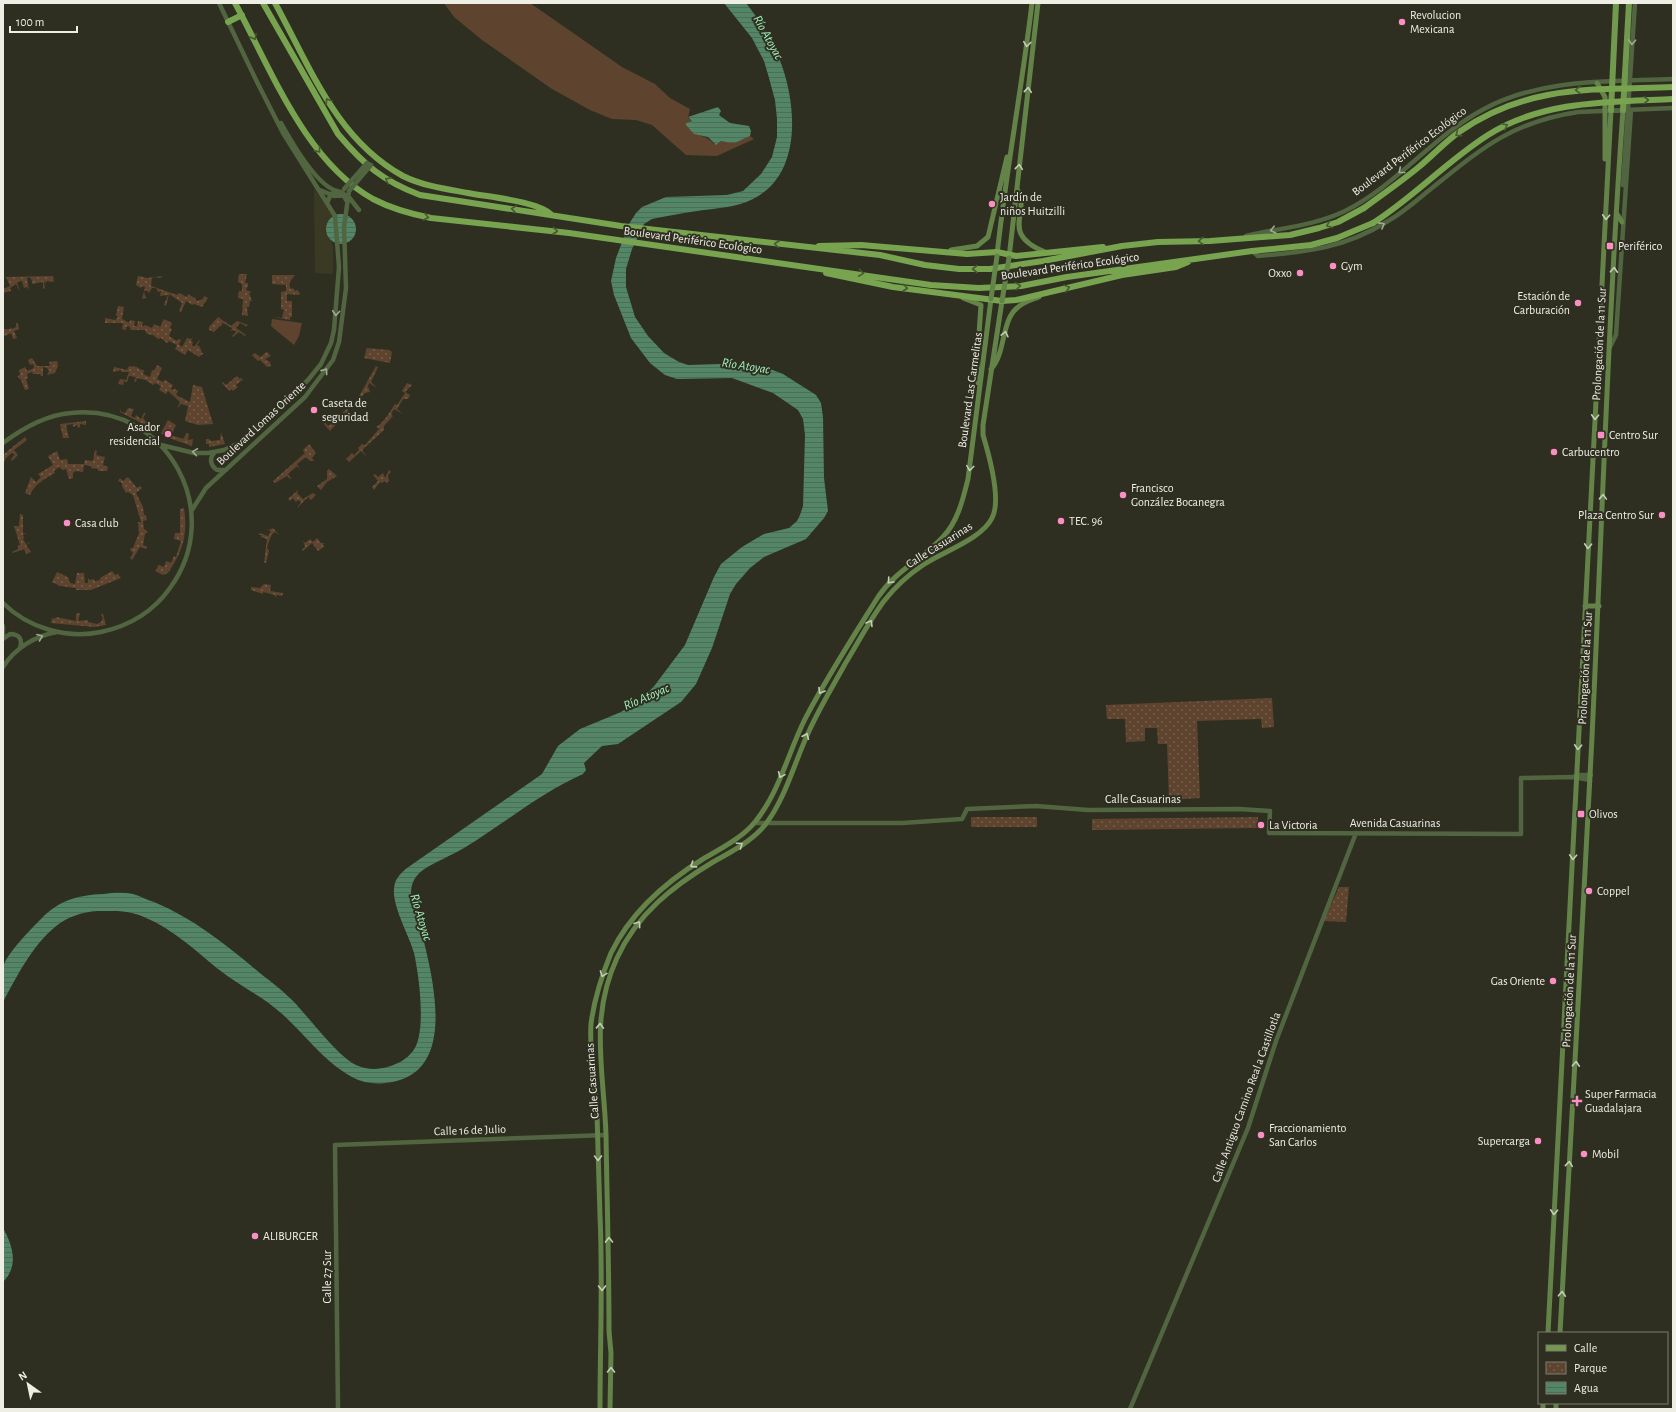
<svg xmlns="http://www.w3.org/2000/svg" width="1676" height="1412" font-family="'Alegreya Sans',sans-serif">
<defs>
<pattern id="park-dots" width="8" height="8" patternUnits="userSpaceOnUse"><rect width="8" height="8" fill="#5e442e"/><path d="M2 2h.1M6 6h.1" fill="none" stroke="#755f4c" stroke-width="1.8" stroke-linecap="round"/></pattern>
<pattern id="water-rules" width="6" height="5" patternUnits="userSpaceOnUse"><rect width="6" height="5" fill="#538666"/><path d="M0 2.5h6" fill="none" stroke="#4e6d59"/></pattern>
</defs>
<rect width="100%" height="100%" fill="#2e2f20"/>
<path fill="#393924" d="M314 188 333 217 326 228 333 246V274L315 273Z"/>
<path fill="#5e442e" d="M444 3H530L622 67 655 84 670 98 690 109 688 118 692 121 686 123C692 136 706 134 714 144H717L721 141C736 145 737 141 750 136L754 139 717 156 686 155 652 125 636 120 612 119 590 110 552 89 482 40 454 17Z
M272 319 302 323 299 336 294 345 271 326Z"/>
<path fill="url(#park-dots)" d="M239 274H247L245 283H248V287H247L246 290 252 292 249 293 252 301H250L249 307H247L248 316 242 315 243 299 238 298 239 291H242V284L238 282Z
M272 275H295C291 281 287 283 291 289L293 288 295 291 297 290 300 293 299 295 287 294V301H292V317H290V320L273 317 282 318 284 310 281 309V292L286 291V285L272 284Z
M53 276 54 282 47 281 46 283 44 282 45 288 43 289V282L32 284V281L30 277 27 278 29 290 27 287 24 288 22 281 17 282 20 292 16 284 10 288 11 291 3 293V289L10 286 6 277Z
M138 276 147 278 163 276 160 278 156 277 152 278 151 286 177 295 179 293 187 297 188 294 193 297 194 299 197 293 195 298 197 301 203 299 204 296 208 298 202 307 194 304 192 305 186 301 181 312 179 311 182 303 169 294 166 306 164 305 168 295 160 296 161 291 158 292 156 288H152L149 293 146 290 144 292 146 298 142 299 145 287 142 286 141 288 136 285Z
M118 306 124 307 122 319 129 323 130 320 135 321 134 326H137L138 321 143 322 142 327 145 325 152 328 154 324 160 327 164 319 172 323 170 328 172 329 169 336 177 341 178 339 181 340 184 335 179 344 182 347 187 338 191 339 193 337 191 341 193 342 192 345 194 347 201 338 197 345 200 347 202 353H204L199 357 188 350 185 355 175 349 177 345 169 341 167 343 161 338 158 339 153 335 147 334 145 330H131L129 326 126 327V330L122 329 123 323H105V318L115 320 118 317 116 315Z
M218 317 231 326 237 321 248 325 246 326 240 323 236 328 246 335 245 336 239 332 233 337 232 336 236 332 234 330 231 331 232 328 223 323 221 325 222 326H220L214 332 209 330V327Z
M16 323H18L19 329 14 331 17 338 13 339 11 333 3 337V329H10L11 327 12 329 16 327Z
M367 348 389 350 392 352 390 363 364 358Z
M267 352 271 356 265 359 270 362 271 366 267 367 260 360 258 361 252 355 255 353 260 357Z
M32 358 37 366H50L49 362 57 361 58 366 55 373 47 375 49 371 47 368 43 367V376H41L40 374H33L32 372 27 374 28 378 26 379 29 389 25 390 21 380 17 376 20 375 19 370 25 367 27 371 34 368 33 364 30 365 28 360Z
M157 365 162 368 157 379 163 382 166 378 165 380 173 385 171 389 173 390 177 387 175 389 178 391 176 395 190 402 193 385 202 387 213 424 198 425 185 421 188 406 181 404 177 409 180 402 168 391 166 394 159 390 161 386 155 383 153 385 146 380 137 378 136 382 134 381 136 377 129 376 127 382 124 381 123 385 118 384 120 379 126 380 129 372H121L122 370 113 372 114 367 127 370 129 366 137 367 141 370H144L143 374 150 377 152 370 154 371Z
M376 366 378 367 371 382 377 388 369 383 368 386 370 392 365 393 358 401 357 400Z
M237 376 240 379 241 378 244 381 242 380 236 385 238 387 233 391 231 389 229 391 222 383 223 382 226 385Z
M407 383 412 385 405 392 410 395 408 399H403L397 409 403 414 394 409 391 414 393 416 384 426V430L362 450 367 457 361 451 349 462 346 459 352 453 354 455 359 450 358 448 362 444 365 445 379 429 376 427C383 424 391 410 395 404L397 405 405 393 402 391Z
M128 408 134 409 131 416 135 418 136 415 141 419 144 413H146L143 418 148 424 147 426 120 412 121 409V412L125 413Z
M347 409 349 412 346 417 344 416 330 431 324 424 325 422 328 426 341 418 343 412Z
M168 420 176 425 172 433 166 430 165 434 166 436 161 433Z
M86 421V425L80 424V427L78 428 77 425 73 427V424L66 425 69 438H63L60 424Z
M221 432 225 444 209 447V444H206V439H209L211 441 220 440Z
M187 433 189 434 188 440 193 439 192 446 169 438 171 435 183 439Z
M25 437 27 440 14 450 18 455 12 461 11 459 15 454 12 453 6 458 3 465 4 454Z
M309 444 316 453 312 458 314 461H310L306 457 297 464 300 470 297 466 288 474 291 478 290 479 287 476 275 483 273 481 305 453 299 445 303 450Z
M95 450 97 451 96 455 105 457 103 465 108 467 107 471H98V469L91 468V466L84 465 83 472 76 471 73 473V478L69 479 66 469 63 470 59 467 54 471 55 473 50 476 52 478 49 476C38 484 36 484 30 495L25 493 31 477 36 482 41 477 38 474 53 465 48 456 57 451 60 460 67 459 68 464H84L85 460 93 461Z
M329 469 337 476 327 482 321 490 317 486 327 479V471Z
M389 470 391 472 388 475 389 481 387 483 385 481 382 483 380 482 374 490 372 487 378 481 373 475 375 474 378 477 383 473 385 478Z
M128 477 137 488 140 486 142 488 136 493 143 507 144 515H146L147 520 143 521 144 529 148 532 145 534 143 545 147 547 146 549 140 547 132 560 130 558 133 553 130 550 131 548H133L139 533 138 522H141L133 495 128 492 126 493 122 486V483L118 481 120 478 123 481Z
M298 490 297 493 303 499 313 493 316 495 311 500 308 497 297 508 301 502 298 500 296 502 293 498 290 501 288 499Z
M184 508C188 535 183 551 168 573L163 575 155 571 159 565 164 567 166 561 171 563 174 556 176 557 181 541 174 539 175 533H180V509Z
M20 514 23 515V533H27L23 534 24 538 23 539 26 544 31 542 26 545 31 552 26 554 24 549 13 553 12 552 18 549V546L20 545 14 526H19Z
M266 528 269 530 273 528 279 535 275 532 271 535 273 537 271 536 267 547 269 551 266 563H264L267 539 261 537 262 535H259V533L268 536 271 532Z
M317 538 321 543H324L323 546H325L318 551 312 543 303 551 302 549 305 547 303 540 305 543 310 539 313 542Z
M112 571 115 575 118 574 121 578 91 590H76V588L60 586 52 582 57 572 68 577 70 583 75 584 77 573H84L85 583H88V578L90 580 94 579 95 581 100 580V578Z
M264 584 271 585 270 591 283 593 282 596 277 595 275 598V595L263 592V594L251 590V587L260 588Z
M80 613 78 621 88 620V622L97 624 101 622 103 618 101 615 103 614 106 625 94 627 51 623 52 618 55 619 56 617 76 621V614Z
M1272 698 1274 727 1262 728 1261 719 1197 721 1200 798 1169 800 1167 744H1158L1157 728H1145V741L1126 742 1125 719H1107L1106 705Z
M971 817H1037V827H971Z
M1258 817V828L1092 830V819Z
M1339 887H1349L1346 922 1324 921Z"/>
<path fill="url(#water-rules)" d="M724 3H746C761 22 774 42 782 66 797 109 801 175 753 199 736 208 715 208 697 211 682 213 667 216 652 219L644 224 632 249 626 269V287L635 317 648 336 664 353 679 362 688 365 721 364 770 369 783 374 816 395 821 403 823 417 824 478 828 511 824 518 806 539 764 557 750 568 736 584 730 594 712 648 696 684 681 702 618 744 602 746 584 763 586 770 583 774C540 793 504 824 464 848 451 856 436 861 423 870 415 876 411 883 411 893 422 939 466 1059 400 1080 384 1085 367 1085 352 1077 323 1061 305 1034 281 1013 262 996 238 985 218 969 194 949 169 926 139 915 126 910 111 911 97 911 83 912 66 917 55 927 32 946 17 976 3 1002 3 991 1 979 3 968 5 955 31 929 41 919 59 900 78 895 104 894 113 893 123 892 133 894 140 896 147 900 154 902 192 918 223 942 255 969 267 979 280 988 292 1000 309 1017 336 1055 356 1065 372 1072 387 1069 402 1061 406 1058 410 1055 413 1051 427 1033 419 975 414 953 409 934 389 902 395 883 397 877 402 872 407 868L542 774 558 746 580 729 621 712 644 697 655 685 685 645 714 577 721 564 742 547 757 538 764 534 789 528 797 521 800 515 803 506 805 435 803 419 798 410 773 393 732 378 677 379 665 375 650 363 631 338 614 295 611 281 616 258 629 224 636 213 642 207 666 197 727 195 743 191 761 174 772 157 777 137V119L775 100 769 78 764 61 752 38Z
M718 107 721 111 719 115 730 123 749 126 751 131 750 136C735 142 738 145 721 141L716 145 708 137 694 134 686 125V123L692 121 688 117Z
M326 229a15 15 0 1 1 30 0a15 15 0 1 1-30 0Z
M3 1228C13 1246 19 1266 3 1282Z"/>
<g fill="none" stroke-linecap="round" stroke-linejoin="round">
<path stroke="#516541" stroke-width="4.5" d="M281 123C291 141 317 186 337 191
M1623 185 1635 3
M320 190 334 196 345 195
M348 196 359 210
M327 203 331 194 337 191 343 193 346 200
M1246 236C1279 228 1314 226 1345 211 1397 185 1433 136 1484 109 1541 78 1610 82 1673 79
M1252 251 1258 256C1307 252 1345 248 1388 221 1404 212 1418 199 1432 188 1482 148 1512 122 1578 112L1673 108
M1610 347 1616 335 1631 110
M3 443C23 428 46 415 71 413 167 403 226 512 170 588 153 612 129 626 101 632 66 639 28 628 3 603
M161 445 194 453H208L224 450 239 443 308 380 321 364 331 343 334 330 339 267 335 216 283 133 258 84 219 3
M215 452C209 458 210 465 217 470H226
M192 510 206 488 305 397 333 360 339 342 346 288 344 227 349 191
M3 626V639
M3 639 10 634C19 634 23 639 20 648
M3 667C15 648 35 636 57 632
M1574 777 1577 775H1591
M755 823H902L962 819 967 809 1036 806 1088 810 1239 809 1270 811 1269 833 1521 834V778L1573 777 1590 780
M338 1409 335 1145 606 1135
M1130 1409 1248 1128 1276 1041 1356 833"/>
<path stroke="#638349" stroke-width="5" d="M1597 83 1605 97V159
M1017 189C1032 211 998 233 1045 252
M1617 214 1622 222
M951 250 977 246 988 237 1007 157
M997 255C1006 171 1022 87 1032 3
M1009 258 1038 3
M963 298 981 305 977 363 978 383
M991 369C1006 353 1001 321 1017 308 1023 302 1031 300 1039 297
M1585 606H1599
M1548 1333 1611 110
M1560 1333C1570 1134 1583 936 1592 737 1602 528 1608 319 1623 110
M600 1409C600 1345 603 1281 600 1216 599 1183 598 1149 597 1115 595 1085 589 1054 591 1024 594 1000 602 975 611 953 631 912 664 883 703 859 720 849 742 838 755 822 779 793 788 753 805 719 827 677 853 637 878 597 897 569 922 560 943 537 958 521 963 499 968 479L991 299
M610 1409 611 1353 609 1331C609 1265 607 1200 606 1135 604 1072 589 1018 617 958 637 914 673 886 713 862 731 852 752 841 765 825 786 798 795 760 810 729 820 707 833 686 845 664 858 643 869 621 884 601 895 587 908 575 923 565 942 552 982 539 992 518 1002 500 989 455 983 435V425L1002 301
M1543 1409V1403
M1556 1409V1403"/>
<path stroke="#729a4e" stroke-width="6" d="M1611 110 1616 3
M1623 110 1629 3"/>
<path stroke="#78a450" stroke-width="6" d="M235 3C271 69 305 161 373 199 392 209 411 214 431 218L569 233 931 285 979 288 1021 286 1067 277 1252 251 1311 245 1337 238 1373 223
M263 3 338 134C364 165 383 181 420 195L621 226 880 255 925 265 959 269H990L1043 261 1122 246 1158 242 1210 241 1290 235 1319 228 1338 222 1364 208
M275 3C310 67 336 139 403 176 423 186 446 189 468 193 488 197 538 201 552 215
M228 22 242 15
M819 246 861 245 967 254 997 252 1016 256 1103 247
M826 273 893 287 1002 301 1016 300 1122 275 1176 267 1188 262"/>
<path stroke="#516541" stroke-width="4.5" d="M344 189 367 163
M349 191 371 165"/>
<path stroke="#638349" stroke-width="5" d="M991 299 997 256
M1002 301 1009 258"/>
<path stroke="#78a450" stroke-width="6" d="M1364 208C1383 194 1402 181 1420 166 1433 155 1445 142 1459 132 1528 84 1594 90 1673 87
M1373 223C1414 197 1447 161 1488 135 1543 100 1610 102 1673 99"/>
</g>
<defs><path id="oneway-chevron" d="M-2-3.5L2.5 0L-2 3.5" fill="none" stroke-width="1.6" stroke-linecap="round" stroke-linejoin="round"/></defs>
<g stroke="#485831">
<use href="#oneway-chevron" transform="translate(254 37) rotate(61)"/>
<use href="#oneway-chevron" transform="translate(1578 90) rotate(179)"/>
<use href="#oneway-chevron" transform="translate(1646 100) rotate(-3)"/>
<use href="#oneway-chevron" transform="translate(328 101) rotate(-123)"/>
<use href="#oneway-chevron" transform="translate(1505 126) rotate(-27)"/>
<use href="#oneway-chevron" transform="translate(1458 134) rotate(143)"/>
<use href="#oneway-chevron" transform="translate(318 150) rotate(52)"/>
<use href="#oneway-chevron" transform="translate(388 180) rotate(-151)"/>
<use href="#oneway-chevron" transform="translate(514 209) rotate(-172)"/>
<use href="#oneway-chevron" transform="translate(426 217) rotate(11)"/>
<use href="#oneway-chevron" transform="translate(1329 225) rotate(160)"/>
<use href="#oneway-chevron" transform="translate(555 231) rotate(6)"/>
<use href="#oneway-chevron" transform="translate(1201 241) rotate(179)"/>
<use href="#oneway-chevron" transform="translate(777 244) rotate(-172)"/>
<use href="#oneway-chevron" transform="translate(975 269) rotate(-180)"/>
<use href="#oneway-chevron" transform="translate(861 273) rotate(8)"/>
<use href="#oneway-chevron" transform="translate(1018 286) rotate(-5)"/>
<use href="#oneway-chevron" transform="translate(905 288) rotate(6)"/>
<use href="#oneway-chevron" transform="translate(1067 288) rotate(-15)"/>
</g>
<g stroke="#a0aa93">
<use href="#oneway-chevron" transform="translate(1632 42) rotate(93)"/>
<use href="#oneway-chevron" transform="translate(1401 171) rotate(141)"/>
<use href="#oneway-chevron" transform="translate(1382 225) rotate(-29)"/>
<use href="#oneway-chevron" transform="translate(1273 230) rotate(167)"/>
<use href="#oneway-chevron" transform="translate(336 313) rotate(95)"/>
<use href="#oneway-chevron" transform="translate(325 371) rotate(-55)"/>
<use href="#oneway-chevron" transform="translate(195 452) rotate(-172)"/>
<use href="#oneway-chevron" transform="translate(40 637) rotate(-21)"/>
</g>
<g stroke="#c4ceb6">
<use href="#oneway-chevron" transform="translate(1027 44) rotate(97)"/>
<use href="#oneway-chevron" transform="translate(1028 90) rotate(-84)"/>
<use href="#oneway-chevron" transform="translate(1019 167) rotate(-84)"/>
<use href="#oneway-chevron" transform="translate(1606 217) rotate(93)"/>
<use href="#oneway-chevron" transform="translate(1614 270) rotate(-87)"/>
<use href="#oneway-chevron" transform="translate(1005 334) rotate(-76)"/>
<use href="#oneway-chevron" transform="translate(1595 417) rotate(93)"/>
<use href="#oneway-chevron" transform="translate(970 468) rotate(97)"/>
<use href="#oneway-chevron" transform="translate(1603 497) rotate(-88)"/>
<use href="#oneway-chevron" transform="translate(1588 546) rotate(93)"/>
<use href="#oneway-chevron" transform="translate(890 581) rotate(133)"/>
<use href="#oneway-chevron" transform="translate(870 623) rotate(-59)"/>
<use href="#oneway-chevron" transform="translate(821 691) rotate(120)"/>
<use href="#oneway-chevron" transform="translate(806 736) rotate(-67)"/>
<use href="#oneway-chevron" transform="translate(1578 747) rotate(93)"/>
<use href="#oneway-chevron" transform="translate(781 775) rotate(114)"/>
<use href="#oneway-chevron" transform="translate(740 845) rotate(-35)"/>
<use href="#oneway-chevron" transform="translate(1573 857) rotate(93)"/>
<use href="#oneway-chevron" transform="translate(693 865) rotate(147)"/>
<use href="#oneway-chevron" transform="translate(638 924) rotate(-54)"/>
<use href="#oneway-chevron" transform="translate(603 974) rotate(110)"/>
<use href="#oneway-chevron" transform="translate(600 1026) rotate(-88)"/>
<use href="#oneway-chevron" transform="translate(1576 1064) rotate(-87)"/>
<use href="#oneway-chevron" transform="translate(598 1158) rotate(89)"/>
<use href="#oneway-chevron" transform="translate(1569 1164) rotate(-84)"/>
<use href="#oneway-chevron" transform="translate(1554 1212) rotate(93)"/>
<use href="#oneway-chevron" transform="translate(609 1240) rotate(-91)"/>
<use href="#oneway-chevron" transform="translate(602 1288) rotate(89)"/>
<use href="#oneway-chevron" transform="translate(1562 1294) rotate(-87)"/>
<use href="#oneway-chevron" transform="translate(611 1370) rotate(-89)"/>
</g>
<g fill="#fb8fc4" stroke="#2e2f20" stroke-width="1.5">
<circle cx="1402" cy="22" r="4"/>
<circle cx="992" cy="204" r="4"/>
<rect x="1606" y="242" width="8" height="8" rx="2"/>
<circle cx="1333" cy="266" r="4"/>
<circle cx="1300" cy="273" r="4"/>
<circle cx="1578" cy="303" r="4"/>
<circle cx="314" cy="410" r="4"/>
<circle cx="168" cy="434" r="4"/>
<rect x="1597" y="431" width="8" height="8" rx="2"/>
<circle cx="1554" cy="452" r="4"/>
<circle cx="1123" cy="495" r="4"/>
<circle cx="1662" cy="515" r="4"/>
<circle cx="1061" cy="521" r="4"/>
<circle cx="67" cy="523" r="4"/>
<rect x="1577" y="810" width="8" height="8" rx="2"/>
<circle cx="1261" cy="825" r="4"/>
<circle cx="1589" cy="891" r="4"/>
<circle cx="1553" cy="981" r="4"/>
<path d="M1575 1095h4v4h4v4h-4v4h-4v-4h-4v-4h4z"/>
<circle cx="1261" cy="1135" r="4"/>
<circle cx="1538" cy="1141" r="4"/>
<circle cx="1584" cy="1154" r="4"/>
<circle cx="255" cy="1236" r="4"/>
</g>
<g text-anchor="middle" stroke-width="4" stroke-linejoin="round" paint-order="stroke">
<g font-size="12" fill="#eeeee5" stroke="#2e2f20" text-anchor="start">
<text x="1410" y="19">Revolucion<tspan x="1410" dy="14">Mexicana</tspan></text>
<text x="1000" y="201">Jardín de<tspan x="1000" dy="14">niños Huitzilli</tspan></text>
<text x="1618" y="250">Periférico</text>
<text x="1341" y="270">Gym</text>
<text x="1292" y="277" text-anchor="end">Oxxo</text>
<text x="1570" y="300" text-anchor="end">Estación de<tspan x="1570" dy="14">Carburación</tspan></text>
<text x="322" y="407">Caseta de<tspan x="322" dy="14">seguridad</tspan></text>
<text x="160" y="431" text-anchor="end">Asador<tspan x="160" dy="14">residencial</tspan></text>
<text x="1609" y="439">Centro Sur</text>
<text x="1562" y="456">Carbucentro</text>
<text x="1131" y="492">Francisco<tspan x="1131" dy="14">González Bocanegra</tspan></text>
<text x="1654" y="519" text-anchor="end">Plaza Centro Sur</text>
<text x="1069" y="525">TEC. 96</text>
<text x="75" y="527">Casa club</text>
<text x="1589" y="818">Olivos</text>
<text x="1269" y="829">La Victoria</text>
<text x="1597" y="895">Coppel</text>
<text x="1545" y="985" text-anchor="end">Gas Oriente</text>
<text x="1585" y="1098">Super Farmacia<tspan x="1585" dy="14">Guadalajara</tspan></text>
<text x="1269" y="1132">Fraccionamiento<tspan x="1269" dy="14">San Carlos</tspan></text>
<text x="1530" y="1145" text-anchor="end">Supercarga</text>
<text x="1592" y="1158">Mobil</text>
<text x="263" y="1240">ALIBURGER</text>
</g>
<g font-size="12" fill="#eeeee5" stroke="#2e2f20">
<text transform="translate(1409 151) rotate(-37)" y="4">Boulevard Periférico Ecológico</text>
<text transform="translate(693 240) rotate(8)" y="4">Boulevard Periférico Ecológico</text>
<text transform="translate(1070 266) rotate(-8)" y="4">Boulevard Periférico Ecológico</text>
<text transform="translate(1599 344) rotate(-87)" y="4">Prolongación de la 11 Sur</text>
<text transform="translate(970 390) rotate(-82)" y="4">Boulevard Las Carmelitas</text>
<text transform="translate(261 423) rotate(-43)" y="4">Boulevard Lomas Oriente</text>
<text transform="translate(939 545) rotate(-32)" y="4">Calle Casuarinas</text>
<text transform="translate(1585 668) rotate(-87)" y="4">Prolongación de la 11 Sur</text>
<text x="1143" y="803">Calle Casuarinas</text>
<text x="1395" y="827">Avenida Casuarinas</text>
<text transform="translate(1569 991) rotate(-87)" y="4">Prolongación de la 11 Sur</text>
<text transform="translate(592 1081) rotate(-94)" y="4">Calle Casuarinas</text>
<text transform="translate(1246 1097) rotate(-70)" y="4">Calle Antiguo Camino Real a Castillotla</text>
<text transform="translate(470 1130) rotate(-2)" y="4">Calle 16 de Julio</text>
<text transform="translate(327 1277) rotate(-90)" y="4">Calle 27 Sur</text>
</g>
<g font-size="13" font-style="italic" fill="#a4f3c0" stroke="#2e2f20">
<text transform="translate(769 37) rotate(61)" y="5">Río Atoyac</text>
<text transform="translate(746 365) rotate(9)" y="5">Río Atoyac</text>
<text transform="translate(646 696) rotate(-23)" y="5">Río Atoyac</text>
<text transform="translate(422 917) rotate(73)" y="5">Río Atoyac</text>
</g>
</g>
<rect width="1676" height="1412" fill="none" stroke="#eeeee5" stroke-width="8"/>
<rect x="1538" y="1332" width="130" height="72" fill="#2e2f20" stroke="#7b7b6f"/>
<rect x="1546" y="1345" width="20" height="6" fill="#729a4e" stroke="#7b7b6f"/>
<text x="1574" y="1352" font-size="12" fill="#eeeee5">Calle</text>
<rect x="1546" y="1362" width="20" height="12" fill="url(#park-dots)" stroke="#7b7b6f"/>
<text x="1574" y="1372" font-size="12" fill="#eeeee5">Parque</text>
<rect x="1546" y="1382" width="20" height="12" fill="url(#water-rules)" stroke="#7b7b6f"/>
<text x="1574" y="1392" font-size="12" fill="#eeeee5">Agua</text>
<g transform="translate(28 1384) rotate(327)" stroke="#2e2f20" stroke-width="3" paint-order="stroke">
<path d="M0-3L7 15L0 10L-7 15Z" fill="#eeeee5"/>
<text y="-6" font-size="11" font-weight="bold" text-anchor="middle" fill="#eeeee5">N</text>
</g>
<path d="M10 26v6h67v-6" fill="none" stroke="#eeeee5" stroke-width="2"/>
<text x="16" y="26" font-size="12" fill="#eeeee5" stroke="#2e2f20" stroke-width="3" paint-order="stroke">100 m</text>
</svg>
